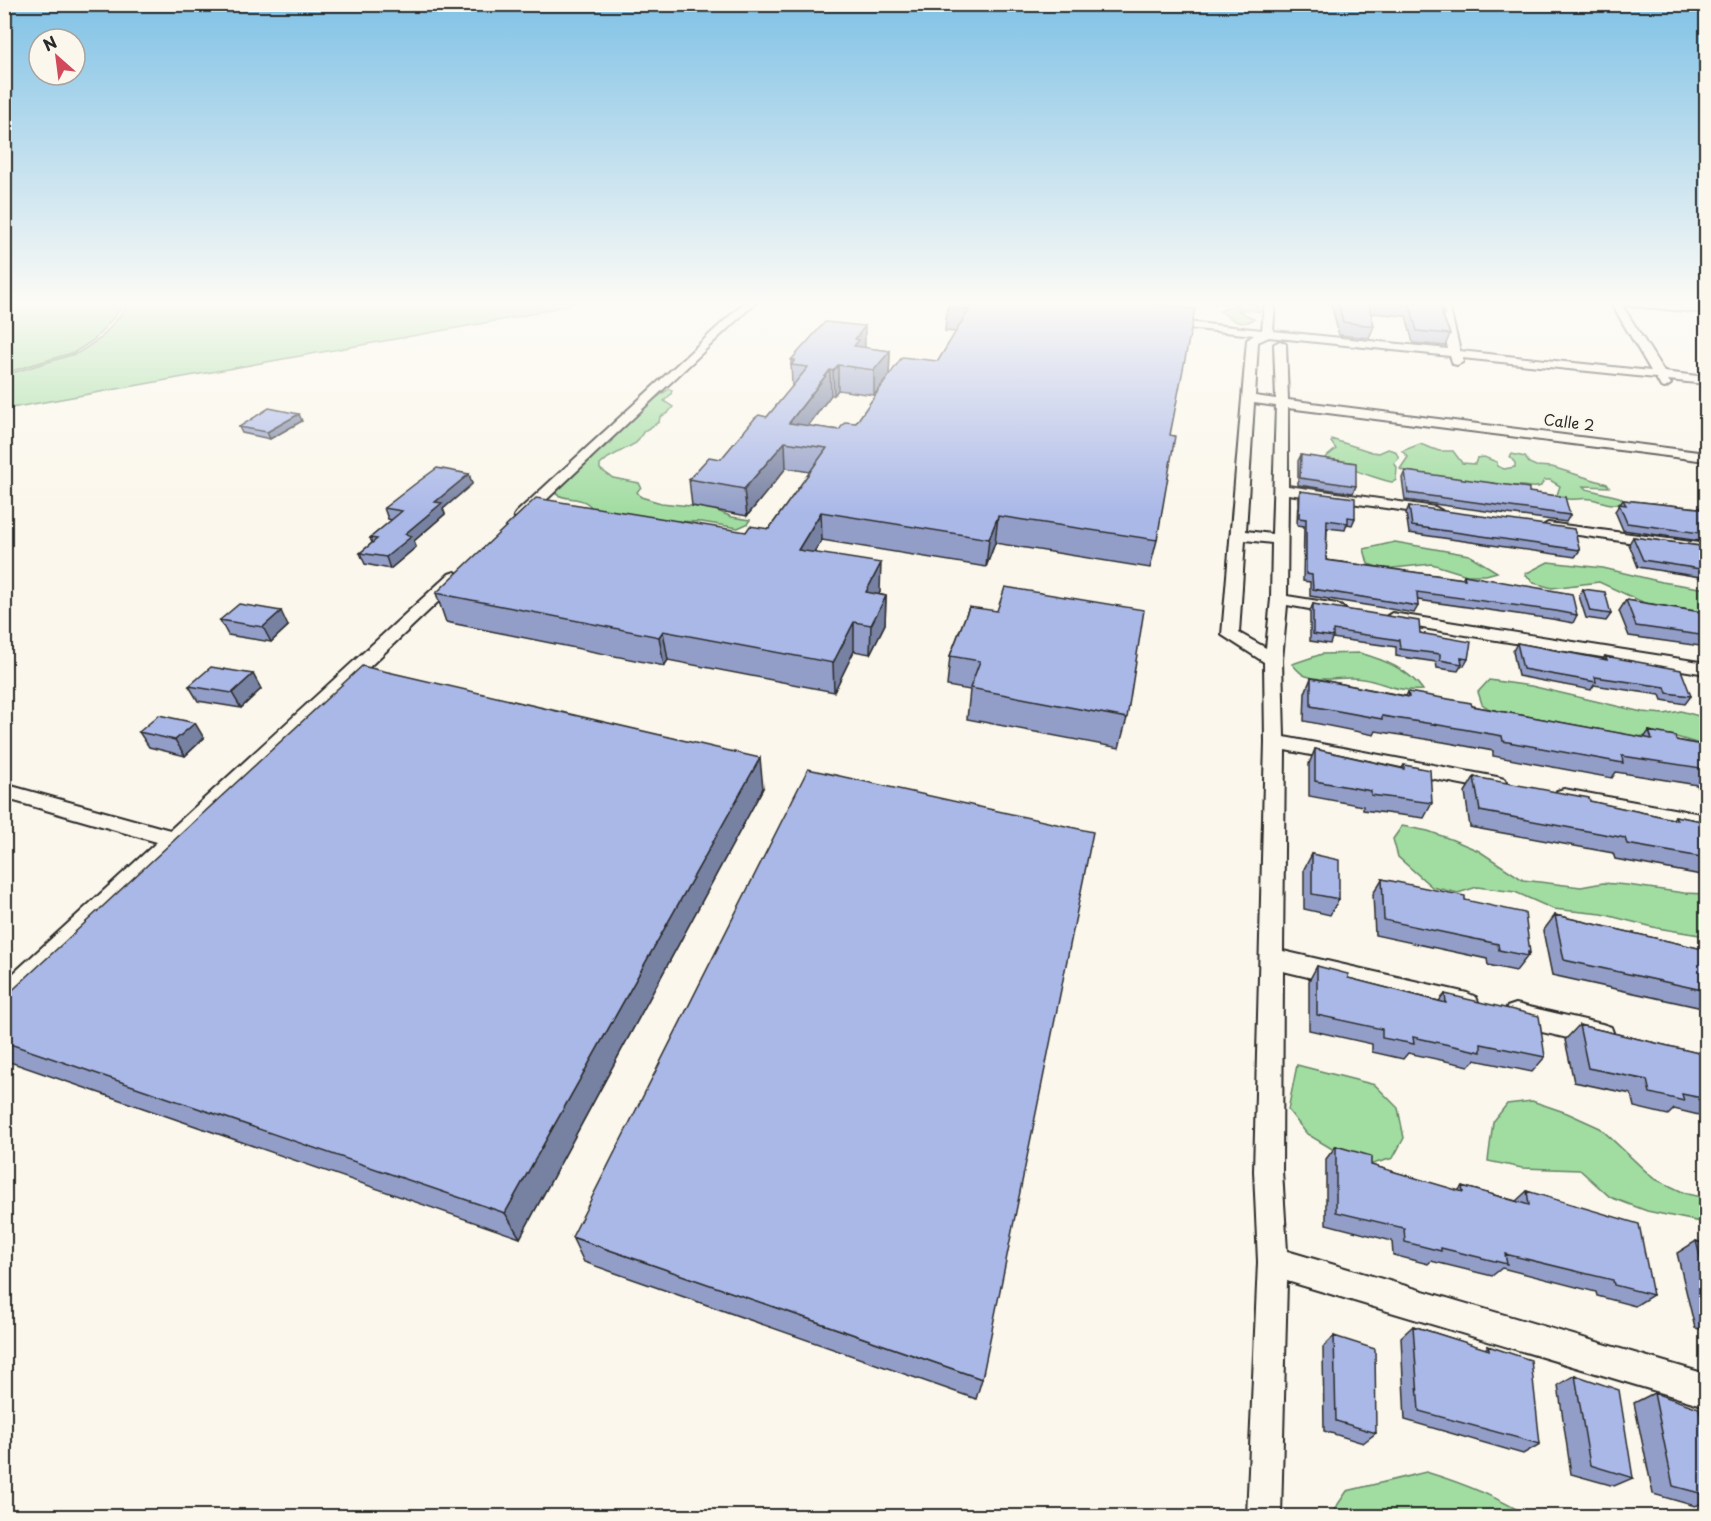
<svg xmlns="http://www.w3.org/2000/svg" width="1711" height="1521" font-family="'Playpen Sans',sans-serif">
<rect width="100%" height="100%" fill="#fbf7ec"/>
<filter id="ink" filterUnits="userSpaceOnUse"><feTurbulence type="fractalNoise" baseFrequency=".0167" numOctaves="2"/><feDisplacementMap in="SourceGraphic" scale="12" xChannelSelector="R" yChannelSelector="G"/><feConvolveMatrix kernelMatrix="1 2 1 2 8 2 1 2 1" color-interpolation-filters="sRGB"/></filter>
<g filter="url(#ink)">
<path fill="#a1dca1" stroke="#668466" stroke-width="1.5" d="M5 301H128L95 339 75 352 5 373Z
M132 301H583L518 317 5 409V375L78 353 101 338Z
M1216 301H1253L1255 305 1264 312 1236 309 1254 319C1240 328 1232 319 1220 311L1236 304 1234 302 1214 304Z
M669 389 672 390 671 394 664 401 673 407 668 413 660 417 659 422 644 431 636 443 608 458 600 465V469L613 478 639 483 641 487 637 492 641 497 661 503 710 508 732 517 750 520 747 524 738 528 702 522 670 521 592 508C584 496 567 501 556 494L557 488 592 455 611 443 614 434 627 424 631 416Z
M1331 439 1372 452 1379 453 1388 449 1395 451 1399 458 1394 463 1397 467 1396 480 1393 482C1388 482 1358 472 1355 470L1324 459 1336 449 1331 442 1334 440Z
M1420 444 1439 451H1453L1462 463 1475 464 1477 458 1484 457 1497 462V466L1504 469 1515 467V463L1510 457 1512 454 1525 457 1529 463 1536 466 1552 467 1607 484 1609 487 1583 486 1586 489 1619 497 1625 501C1614 508 1602 501 1591 499 1578 497 1569 503 1557 495L1560 486 1550 480H1544L1541 486C1531 490 1522 483 1511 487L1406 472 1400 469 1408 457 1402 451Z
M1395 542 1469 555 1497 572 1486 575H1467L1432 564 1384 569 1368 564 1364 549Z
M1548 562 1603 568 1662 582 1706 589V615L1649 605 1599 582 1552 588 1534 583 1525 574Z
M1360 653C1384 660 1408 669 1423 690 1396 692 1386 683 1363 679 1343 675 1325 683 1306 676 1300 674 1296 668 1292 664L1322 654Z
M1489 680 1531 686 1642 712 1664 714 1681 711 1706 718V746L1670 735 1629 737 1500 716 1482 704 1478 692Z
M1402 826 1428 831 1453 840 1479 851 1523 880 1581 887 1603 883 1627 885 1684 893 1706 894V936L1657 928 1602 914 1553 909 1515 892 1477 887 1458 893 1432 887 1398 857 1393 839Z
M1297 1065 1375 1085 1398 1108 1404 1138 1393 1158 1369 1165 1339 1153 1307 1134 1288 1110Z
M1532 1101 1567 1113 1600 1128 1653 1178 1687 1194 1706 1198V1223L1647 1211 1610 1197 1580 1170 1522 1168 1488 1161 1493 1122 1507 1104Z
M1426 1472C1462 1483 1496 1496 1528 1516H1330L1347 1491Z"/>
<g fill="none" stroke-linecap="round" stroke-linejoin="round">
<defs>
<path id="street" d="M746 301H757L526 519H516L514 516 516 513Z
M1265 301H1275L1273 331 1448 349 1438 301H1448L1460 351 1651 371 1610 301H1649L1706 307V313L1622 305 1664 372 1706 377V384L1668 380 1671 384 1665 388 1661 387 1656 378 1462 358 1463 362 1457 365 1453 364 1450 356 1269 337 1258 342 1255 396 1276 399 1274 344 1280 341 1286 344 1288 400 1706 453V461L1288 408V486L1435 507 1442 511 1435 515 1288 494 1287 596 1337 604 1345 609 1337 614 1287 605 1282 660 1284 737 1497 777 1504 779 1507 784 1504 789 1497 791 1285 750 1283 951 1467 993 1476 997 1479 1004 1476 1011 1467 1015 1283 971 1282 1171 1287 1251 1706 1374V1406L1287 1281 1281 1516H1247L1258 1262 1254 1171 1265 742 1264 662 1222 635 1247 340 1254 335 1167 326 1162 323 1167 320 1262 330ZM1254 403 1276 406 1272 534 1246 531ZM1245 540 1272 543 1271 599 1266 648 1239 633Z
M1548 523 1706 544V553L1543 530 1541 527Z
M455 572 463 577 461 580 13 1005 4 1008V982L157 842 4 798V784L170 830 449 574Z
M1392 613 1706 663V674L1386 622 1384 618Z
M1564 789 1706 815V831L1557 801 1554 796 1557 791Z
M1516 1004 1602 1024 1611 1027 1614 1035 1611 1043 1602 1046 1516 1026 1507 1023 1504 1015 1507 1007Z"/>
</defs>
<use href="#street" stroke="#2b2b2b" stroke-width="4"/>
<use href="#street" fill="#fbf7ec" fill-rule="evenodd"/>
</g>
<path fill="#929ec8" stroke="#2b2b2b" stroke-width="1.5" fill-rule="evenodd" d="M1120 301 1170 435 1157 540 1150 568 995 543 986 567 822 540 814 552 880 592 879 594 886 596 885 624 870 654 854 651 834 692 668 660 664 666 446 622 436 593 746 532 769 529 810 472 786 468 747 516 692 506 689 479 721 459 767 417 792 387 791 360 865 348 890 351 889 375 938 361 956 332 945 331 947 308ZM888 377 856 423 839 430 808 426 831 395H834L838 390 874 395Z
M1311 301H1439L1444 313 1443 316 1450 334 1445 346 1413 343 1406 316 1371 313 1374 326 1369 338 1339 335 1331 303Z
M302 421 270 439 242 433 239 427Z
M1301 455 1356 486 1353 493 1298 485V461Z
M1405 471 1529 492 1570 515 1566 522 1405 500 1402 478Z
M469 474 472 484 443 509 445 514 414 541 416 547 390 569 365 564 360 553 372 543 370 538 392 520 388 519 384 508Z
M1300 491 1355 518 1352 525 1347 524 1345 530 1327 528 1326 560 1462 579 1464 575 1577 615 1573 623 1552 619 1417 600 1418 606 1414 613 1310 596V582L1303 581 1304 526 1297 525 1298 498Z
M1623 500 1707 509V542L1623 530 1615 511Z
M1409 506 1580 550 1575 557 1409 533 1406 513Z
M1633 537 1707 547V578L1638 567 1629 544Z
M1583 589 1611 614 1606 621 1586 618 1579 596Z
M1626 600 1707 613V647L1629 636 1619 611Z
M1313 604 1420 633 1468 659 1464 666H1461L1458 671 1437 668 1436 662 1396 656V647L1332 638 1330 644 1310 641V611Z
M969 607 1127 718 1119 748 967 719 970 690 947 686 950 656Z
M220 620 288 626 271 642 228 635Z
M1517 643 1603 659 1605 656 1691 696 1685 704 1662 700 1660 695 1594 685 1591 690 1518 676 1513 651Z
M253 674 261 689 241 708 198 701 189 686Z
M1311 678 1406 696 1408 692 1472 706 1644 738 1649 731 1676 740 1707 746V793L1700 792 1697 785 1616 772 1612 778 1493 756V751L1443 742 1376 731 1374 735 1304 721 1305 693Z
M139 732 204 738 185 756 149 747Z
M1315 749 1402 768 1404 765 1432 803 1424 818 1363 810V806L1309 796V764Z
M1474 777 1673 819 1675 816 1707 822V876L1615 859 1613 853 1470 827 1465 792Z
M763 788 520 1238 4 1060V998Z
M1312 854 1339 899 1330 915 1304 909V869Z
M1382 879 1465 900 1530 953 1516 971 1488 965 1487 959 1375 935 1373 894Z
M1555 915 1707 950V1009L1552 975 1543 931Z
M1317 966 1348 978 1439 1001 1445 994 1545 1057 1532 1072 1475 1060 1469 1066 1408 1053 1403 1059 1372 1052V1044L1309 1030V981Z
M1579 1025 1707 1055V1117L1674 1109 1668 1115 1634 1107 1631 1094 1574 1082 1565 1040Z
M1336 1146 1371 1165 1458 1191 1462 1186 1516 1201 1527 1191 1653 1295 1635 1306 1597 1296 1596 1292 1502 1268 1492 1276 1431 1261 1428 1264 1393 1255 1392 1241 1326 1224V1159Z
M572 1237 982 1379 976 1399 584 1262Z
M1696 1241 1707 1244V1330L1695 1328 1677 1253Z
M1413 1326 1485 1349 1488 1346 1540 1444 1523 1454 1405 1420 1401 1337Z
M1334 1336 1376 1433 1363 1443 1324 1431 1323 1347Z
M1575 1375 1633 1478 1614 1486 1571 1474 1558 1385Z
M1654 1393 1707 1446V1502L1695 1506 1653 1494 1634 1403Z"/>
<path fill="#7781a2" stroke="#2b2b2b" stroke-width="1.5" d="M865 326V350L854 368 855 339Z
M890 351 889 376 874 395V370Z
M838 365V390L834 395 833 371Z
M830 370 831 395 795 443 789 423Z
M299 414 302 421 270 439 267 432Z
M785 442 786 468 747 516 744 489Z
M469 474 472 484 443 509 445 514 414 541 416 547 390 569 386 557 405 534 435 502Z
M821 512 822 540 799 578 798 550Z
M998 516 995 543 986 567 989 539Z
M881 563 880 592 865 621 866 592Z
M886 596 885 624 870 654 871 625Z
M281 611 288 626 271 642 263 627Z
M854 622V651L834 692 833 663Z
M663 631 668 660 664 666 659 637Z
M253 674 261 689 241 708 232 693Z
M195 723 204 738 185 756 175 740Z
M760 758 763 788 520 1238 505 1213Z"/>
<path fill="#aab8e8" stroke="#2b2b2b" stroke-width="1.5" d="M951 301H1120L1195 309 1170 435 1175 436 1157 540 998 516 989 539 821 512 798 550 881 563 866 592 886 596 871 625 854 622 833 663 663 631 659 637 436 593 536 498 746 532 750 526 769 529 827 448 785 442 744 489 689 479 709 457 721 459 755 418 759 415 767 417 808 367 791 365 795 360H791L825 322 865 326 855 339 859 340 854 346 890 351 874 370 838 365 833 371 830 370 789 423 839 430 845 422 856 423 902 357 938 361 969 310 947 308Z
M1338 301H1368L1374 326 1343 322Z
M1374 301H1439L1444 313 1441 312 1450 334 1417 331 1410 305Z
M269 408 299 414 267 432 239 427Z
M1301 455 1356 463V486L1300 478Z
M437 468 469 474 435 502 442 503 405 534 412 536 386 557 360 553 377 539 370 538 402 511 384 508 415 484Z
M1405 471 1529 488V492L1565 497 1570 515 1408 493Z
M1300 491 1355 498V518L1348 517V523L1327 520 1326 560 1465 579 1464 575 1572 594 1577 615 1556 611 1417 592 1418 606 1313 589 1312 575 1306 574V519L1299 518Z
M1623 500 1707 509V534L1627 523 1619 504 1626 505Z
M1409 506 1574 529 1580 550 1412 526Z
M1633 537 1707 547V570L1643 560Z
M1005 587 1144 610 1127 718 970 688 980 661 950 656 969 607 997 611Z
M1583 589 1605 592 1611 614 1590 611Z
M1626 600 1707 613V636L1636 626Z
M239 604 281 611 263 627 220 620Z
M1313 604 1419 621 1420 633 1471 642 1468 659 1461 658 1462 664 1440 660V654L1400 649 1399 640 1333 630V637L1313 634Z
M1517 643 1607 660 1605 656 1681 670 1691 696 1667 693 1665 687 1595 677 1596 682 1523 669Z
M362 666 760 758 505 1213 4 1042V998Z
M211 667 253 674 232 693 189 686Z
M1311 678 1409 697 1408 692 1471 703 1472 706 1652 739 1649 731 1675 736 1676 740 1707 746V769L1622 756 1623 763 1503 741 1502 736 1451 727 1382 716V719L1311 706Z
M159 715 195 723 175 740 139 732Z
M1315 749 1404 769V765L1430 770 1432 803 1371 795V791L1315 781Z
M808 769 1093 832 982 1379 572 1237Z
M1474 777 1589 798 1590 801 1677 820 1675 816 1707 822V858L1627 844 1625 838 1480 811Z
M1312 854 1339 860V899L1312 894Z
M1382 879 1465 896V900L1525 913 1530 953 1528 952V956L1499 950 1498 944 1384 920Z
M1555 915 1707 950V991L1564 960Z
M1317 966 1348 974V978L1446 1003 1445 994 1539 1016 1545 1057 1481 1044V1052L1413 1037 1414 1044 1382 1038V1029L1317 1015Z
M1579 1025 1707 1055V1099L1682 1094 1684 1101 1650 1093 1647 1080 1588 1068Z
M1336 1146 1371 1156V1165L1463 1192 1462 1186 1529 1205 1527 1191 1639 1224 1653 1295 1614 1285 1613 1280 1505 1254 1507 1264 1441 1248V1251L1405 1242 1404 1228 1336 1212Z
M1696 1241 1707 1244V1283Z
M1413 1326 1489 1350 1488 1346 1531 1360 1540 1444 1419 1411Z
M1334 1336 1375 1349 1376 1433 1336 1421Z
M1575 1375 1619 1390 1633 1478 1590 1465Z
M1654 1393 1699 1408 1707 1446V1495L1673 1486Z"/>
</g>
<linearGradient id="sky" x2="0" y2="1"><stop stop-color="#81c2e6"/><stop offset="0.59" stop-color="#fdfbf6"/><stop offset="1" stop-color="#fdfbf6" stop-opacity="0"/></linearGradient>
<rect width="1711" height="514" fill="url(#sky)"/>
<g text-anchor="middle" stroke-width="4.5" stroke-linejoin="round" paint-order="stroke">
<g font-size="15" fill="#2b2b2b" stroke="#fbf7ec">
<text transform="translate(1569 423) rotate(7)" y="5">Calle 2</text>
</g>
</g>
<rect width="1711" height="1521" fill="none" stroke="#fbf7ec" stroke-width="24"/>
<rect x="12" y="12" width="1687" height="1497" fill="none" stroke="#2b2b2b" stroke-width="2" filter="url(#ink)"/>
<g transform="translate(57 57) rotate(332)"><circle r="28" fill="#fbf7ec" stroke="#a8a59f" stroke-width="1.5"/>
<path d="M0-4.5L10 22L0 15L-10 22Z" fill="#d1495b"/>
<text y="-9" font-size="16" font-weight="bold" text-anchor="middle" fill="#2b2b2b">N</text>
</g>
</svg>
